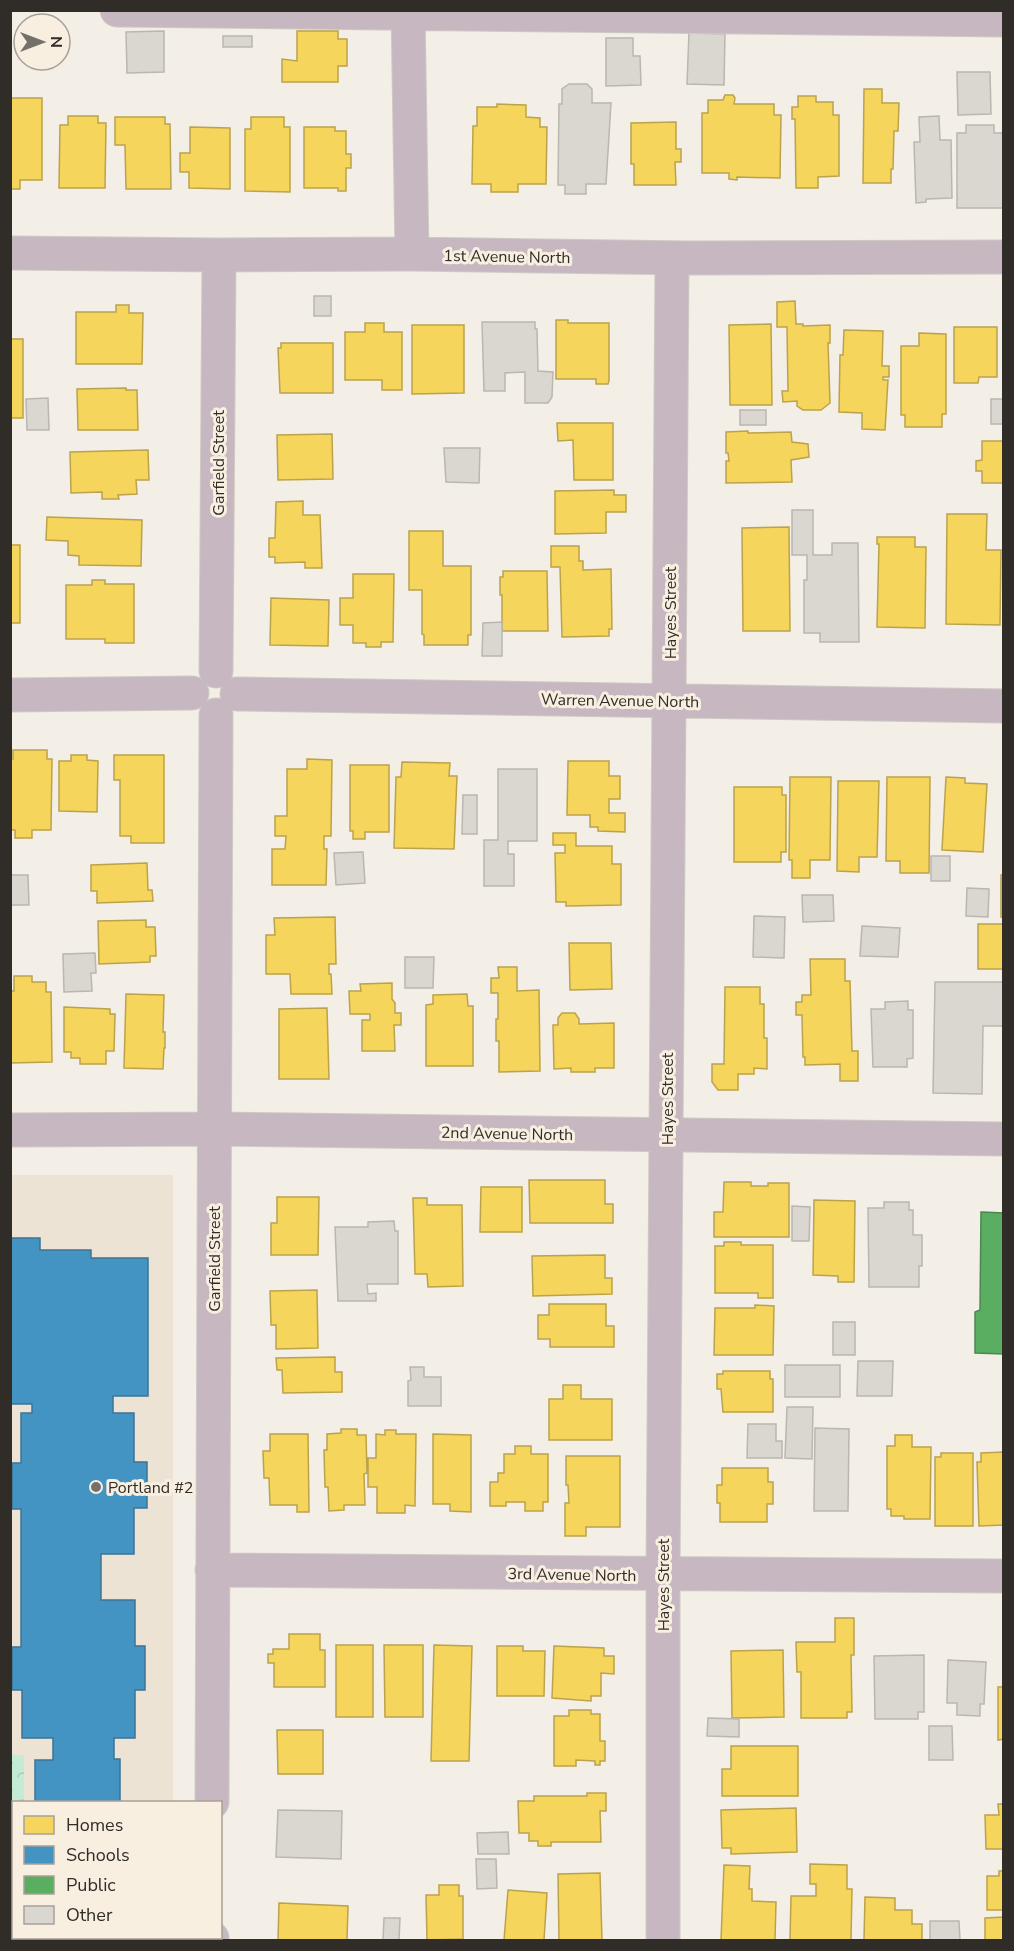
<svg xmlns="http://www.w3.org/2000/svg" width="1014" height="1951" font-family="'Nunito Sans',sans-serif">
<defs>
<pattern id="park-crowns" width="20" height="18" patternUnits="userSpaceOnUse" patternTransform="scale(1.5)"><rect width="20" height="18" fill="#c4ebd3"/><path d="M2 6a3 3 0 1 1 6 0M12 15a3 3 0 1 1 6 0" fill="none" stroke="#a9cab5"/></pattern>
</defs>
<rect width="100%" height="100%" fill="#f3eee6"/>
<path fill="#ece3d4" d="M11 1175H173V1802H14V1938H173V1940H11Z"/>
<path fill="url(#park-crowns)" d="M11 1755H24V1802H14V1938H24V1940H11Z"/>
<path fill="#f6d55c" stroke="#bba34c" stroke-width="1.5" d="M297 31H338V39H347V66H338V82H282V59L297 61Z
M864 89H882V103H899L898 131H894L893 169H891V183H863Z
M725 95H733L735 98 734 104H774V115H781L780 178 737 177V180L729 179V173H702V113H708V100H723Z
M798 96H816V102H833V115H839V176L818 177V188H796L795 119H792V107H798Z
M10 98H42V180H20V189H10Z
M497 104 526 105V117L540 118V127H547L546 184H518V192H491V184H472L473 126H477V107H497Z
M68 116H98V123H106L105 188H59L60 125H68Z
M115 117H165V124H170L171 189H126L125 145H115Z
M251 117H284V127H290V192L245 191V129H251Z
M676 122V149H681V162H675L676 185H634V164H631V123Z
M190 127 230 128V189L189 188V172H180V153H190Z
M304 127H335V131H346V154H351V168H346V191H338V188H304Z
M795 301 796 324H803V326L830 325V343H828L830 403 821 410H803L797 406V401L783 402 782 391H788L787 327H777V302Z
M116 305H129V313H143L142 364H76V312H116Z
M556 320H568V323H609V381L608 384H596V379H556Z
M365 323H384V332H402V390H382V380H345V332H365Z
M771 324 772 405H730L729 325Z
M412 325H464V393L412 394Z
M954 327H997V377H979L978 383H954Z
M844 330 883 331 882 366H889V377H883V380H888L885 430 862 429V413L839 412 840 355H843Z
M919 333 946 334V414H942V427H905V415H901V346H919Z
M10 339H23V418H10Z
M281 343H333V393H280L278 348H281Z
M126 388V390H137L138 430H78L77 389Z
M557 423H613V480H574L573 440 558 441Z
M748 431V433L791 432 792 442 808 444 809 457 791 460 792 482 726 483V461H729L728 453H726V432Z
M332 434 333 479 278 480 277 435Z
M982 441H1004V483H982V471H976V461L982 460Z
M148 450 149 480H136L137 494 118 495 119 499H102V492L71 493 70 452Z
M614 490V495H626V512H606V533L555 534V491Z
M303 501V515H320L322 568H305V562L275 563V557H269V538H275L276 502Z
M947 514H987L986 550H1001L1000 625 946 624Z
M47 517 142 520 141 566 79 565V556L68 555V541L46 540Z
M789 527 790 631H743L742 528Z
M409 531H443V566H471V635H468V645H424V635L422 634V590H409Z
M877 537H915V547H926L925 628 877 627 879 544H877Z
M10 545H20V623H10Z
M551 546H579V561H583V570L611 569 612 629H609V636L562 637 560 567H551Z
M503 571H547L548 631H502V595H500V577H503Z
M353 574H394L393 642H381V647H366V643H353V625H340V598H353Z
M92 580H105V584H134V643H105V639H66V585H92Z
M271 598 329 600 328 646 270 645Z
M13 750H47V759H52L51 830H32V838H15V830H10V759H13Z
M71 755H87V760L98 761 97 812 59 811V761H71Z
M114 755H164V843H131V836H120V780H114Z
M307 759 332 760 331 836H324V849H327L326 885H272V849H285L286 836H275V816H287V769H307Z
M568 761H609V776H620V799H609V813H625V832L598 831V827H590V815H567Z
M402 762 450 763 449 776H457L454 849 394 848 396 777H401Z
M350 765H389V832H365V839H353V831H350Z
M790 777H831L830 860H810V878H792V860H789Z
M887 777H930L929 873H900V861H886Z
M946 777 965 778V783L987 784 983 852 942 850Z
M838 781H879L877 857H859V872L837 871Z
M734 787H782V795H786V852H781V862H734Z
M553 833H576V846H612V864H621V905L566 906V902H556L555 853H565V845H553Z
M147 863 148 890H152L153 901 97 903V891H91V865Z
M1001 875H1004V917H1001Z
M335 917 336 964H329V974H331L332 994H291L290 974H266V935H275L274 918Z
M146 920V927H155L156 956H150V962L99 964 98 921Z
M978 924H1004V969H978Z
M569 943H611L612 989 570 990Z
M810 959H845V981H850L852 1051H858V1081H840V1064L805 1065V1057H803L802 1015H796V1002H802V995H811Z
M498 967H517V991L539 990 540 1071 499 1072V1041H496V1019H498V993H491V978H499Z
M14 976H32V982H46V992H51L52 1062 10 1063V991H14Z
M392 983V999L395 1003V1013H401V1025H394L395 1051H362V1020H370V1014H350L349 991H361L360 984Z
M725 987H760V1004H764V1038H767V1069L754 1068V1074H738V1090H718L712 1082V1064H724Z
M126 994 164 995 163 1032H165V1048H164L163 1069 124 1068Z
M467 994 468 1006H473V1066H426V1005L433 1004V995Z
M64 1007 110 1009V1014H115L114 1051H106V1064H80V1058H71V1052H64Z
M327 1008 329 1079H279V1009Z
M562 1013H575L579 1019V1024L614 1023V1068H595V1072H571V1068L554 1069 553 1025H558V1018Z
M529 1180H605V1204H613V1223H530Z
M724 1182H751V1186H768V1183H789V1237H714V1212H723Z
M481 1187H522V1232H480Z
M277 1197H319L318 1255H271V1223H277Z
M413 1198H427V1205H462L463 1286 428 1287 427 1274H415Z
M814 1200 855 1201 854 1282H838V1276L813 1275Z
M724 1242H741V1245H773V1298H758V1293H715V1246H724Z
M605 1255V1278H612V1294L533 1296 532 1256Z
M317 1290 318 1348 276 1349V1325H271L270 1291Z
M549 1304H606V1326H614V1347H550V1339H538V1315H549Z
M755 1305 774 1306 773 1355H714L715 1308H755Z
M335 1357V1372H342V1392L283 1393 282 1370H277L276 1358Z
M723 1371H770V1379H773V1412H723L721 1389H717V1374H723Z
M563 1385H581V1399H612V1440H549V1399H563Z
M341 1429H357V1435H366L367 1473 364 1474 365 1505H344V1510L329 1511 328 1487H325L324 1450H327V1434L341 1433Z
M385 1430H396V1434H416L415 1506 405 1505V1513H377V1487H368V1458H376V1434L385 1435Z
M270 1434H308L309 1512H297V1505H270L269 1478H264L263 1451H270Z
M433 1434 471 1435V1512L450 1511V1504H433Z
M895 1435H912V1447H931L930 1519H904V1516H891V1509H887V1446H895Z
M515 1446H531V1454H548V1502H543V1511H525V1502H506V1506H490V1482H498V1473H504V1454H515Z
M1004 1452V1525L979 1526 977 1462H981V1453Z
M941 1453H973V1526H935V1457H941Z
M566 1456H620V1527H586V1536H565V1503H569L568 1485H566Z
M722 1468H768V1482H773V1504H767V1522H720V1503H717V1485H722Z
M835 1618H854V1655H851L852 1712H847V1718H801V1672H797L796 1642H835Z
M289 1634H320V1650H325V1687H274V1663H268V1654H273V1649H289Z
M336 1645H373V1717H336Z
M384 1645H423V1717H385Z
M434 1645 472 1646 469 1761H431Z
M497 1646H523V1651H545L544 1696H497Z
M554 1646 604 1648V1656H614V1674L601 1673V1696H591V1701L552 1698Z
M783 1650 784 1717 732 1718 731 1651Z
M998 1687H1004V1739L998 1740Z
M569 1710H591V1714H600V1741H605V1761H600V1765H595V1761L576 1760V1766H554V1716H569Z
M277 1730H323V1774H278Z
M731 1746H798V1796H722V1769H731Z
M587 1793H606V1811H600L601 1842H551V1846H538V1841H529V1833H519L518 1801H534V1796H587Z
M998 1804H1004V1849H986L985 1815H999Z
M796 1808 797 1852 731 1854V1848H722L721 1810Z
M810 1864 847 1865V1889H852L851 1940H790L791 1896H816V1884H810Z
M724 1865 750 1866 749 1889H752V1901L776 1902 775 1940H721Z
M999 1871H1004V1910H987V1876H999Z
M600 1873 602 1940H559L558 1874Z
M439 1885H459V1896H463V1939L427 1940 426 1895H439Z
M508 1890 547 1893 544 1940H504Z
M865 1897 895 1898V1910H912V1924H922V1940H864Z
M279 1903 348 1906 347 1940H278Z
M1004 1917V1940H985V1918Z"/>
<path fill="#4393c3" stroke="#3d7494" stroke-width="1.5" d="M10 1238H40V1250H91V1258H148V1396H113V1413H134V1462H147V1508H134V1554H101V1600H135V1646H145V1690H135V1738H114V1759H120V1802H35V1760H53V1738H22V1690H12V1647H21V1509H12V1463H21V1413H32V1404H10Z"/>
<path fill="#5aae61" stroke="#4d8750" stroke-width="1.5" d="M981 1212 1004 1213V1354L975 1353V1312L980 1310Z"/>
<path fill="#dad7d0" stroke="#bab6b0" stroke-width="1.5" d="M164 31V72L127 73 126 32Z
M689 33 725 34 724 85 687 84Z
M223 36H252V47H223Z
M606 38H633V56H640L641 85 606 86Z
M957 72H990L991 114 958 115Z
M569 84H587L592 89V103H611L606 184H586V194H565V185H558L559 104H562V89Z
M939 116 940 140H951L952 198 926 199V202L916 203 914 142H920L919 117Z
M966 125H994V133H1004V208H957V133H966Z
M314 296H331V316H314Z
M482 322H535V329H537L538 371 553 372 552 397 548 403H525V372L505 373V391H484Z
M48 398 49 430H27L26 399Z
M991 399H1004V424H991Z
M740 410H766V425H740Z
M444 448H480L479 483 446 482Z
M792 510H813V555H832V543H858L859 642H820V633H804V580H807V555H792Z
M502 622V656H482L483 623Z
M498 769H537V841H508V854H514V886H484V840H498Z
M463 795H477V834H462Z
M363 852 365 883 336 885 334 853Z
M931 856H950V881H931Z
M10 875H28L29 905H10Z
M967 888 989 889 988 917 966 916Z
M802 895H833L834 921 803 922Z
M754 916 785 917 784 958 753 957Z
M862 926 900 928 898 957 860 956Z
M95 953 96 973H91L92 991 64 992 63 954Z
M405 957H434L433 988H405Z
M935 982H1004V1026H983L982 1094 933 1093Z
M908 1001V1010H913V1058L907 1059V1067H873L871 1009H885V1002Z
M884 1202H909V1210H913V1235H922V1266H919V1287H869L868 1208H884Z
M792 1206 810 1207 809 1241H792Z
M394 1221 395 1231H398V1284H367L368 1294 376 1293V1301H338L335 1227H368V1222Z
M833 1322H855V1355H833Z
M858 1361H893L892 1396H857Z
M785 1365H840V1397H785Z
M410 1367H424V1377H441V1406H408V1381L411 1380Z
M787 1407H813L812 1459 785 1458Z
M748 1424H776V1441H782V1458H747Z
M815 1428 849 1429 848 1511H814Z
M924 1655V1712H918V1719H875L874 1656Z
M948 1660 986 1662 984 1704H980V1716L957 1715V1703H947Z
M708 1718 739 1719V1737L707 1736Z
M929 1726H952L953 1760H929Z
M278 1810 342 1811 341 1859 276 1857Z
M508 1832 509 1854H478L477 1833Z
M476 1859H496L497 1888 477 1889Z
M384 1918H400L399 1940H383Z
M930 1921H959L960 1940H930Z"/>
<g fill="none" stroke-linecap="round" stroke-linejoin="round">
<defs>
<path id="minor" d="M117 10 1004 20
M408 10 412 254
M10 253 219 255 412 254 691 258 1004 257
M216 671 219 255
M237 694 1004 706
M10 695 192 693
M10 1130 215 1129 1004 1139
M212 1570 1004 1576
M212 1802 216 715
M212 1938V1940
M663 1940V1575L672 258"/>
</defs>
<use href="#minor" stroke="#cfcac5" stroke-width="35"/>
<use href="#minor" stroke="#c6b7c1" stroke-width="33"/>
</g>
<circle fill="#74716a" stroke="#f8efe1" stroke-width="2" cx="96" cy="1487" r="6"/>
<g text-anchor="middle" stroke-width="6" stroke-linejoin="round" paint-order="stroke">
<g font-size="16" fill="#302d28" stroke="#f8efe1">
<text transform="translate(507 256) rotate(1)" y="6">1st Avenue North</text>
<text transform="translate(218 463) rotate(-90)" y="6">Garfield Street</text>
<text transform="translate(670 613) rotate(-90)" y="6">Hayes Street</text>
<text transform="translate(620 700) rotate(1)" y="6">Warren Avenue North</text>
<text transform="translate(667 1099) rotate(-90)" y="6">Hayes Street</text>
<text transform="translate(507 1133) rotate(1)" y="6">2nd Avenue North</text>
<text transform="translate(214 1259) rotate(-90)" y="6">Garfield Street</text>
<text transform="translate(572 1574) rotate(1)" y="6">3rd Avenue North</text>
<text transform="translate(663 1585) rotate(-90)" y="6">Hayes Street</text>
</g>
<g font-size="16" fill="#302d28" stroke="#f8efe1" text-anchor="start">
<text x="108" y="1493">Portland #2</text>
</g>
</g>
<rect width="1014" height="1951" fill="none" stroke="#302d28" stroke-width="24"/>
<rect x="12" y="1801" width="210" height="138" fill="#f8efe1" stroke="#a8a197" stroke-width="1.5"/>
<rect x="24" y="1816" width="30" height="18" fill="#f6d55c" stroke="#a8a197" stroke-width="1.5"/>
<text x="66" y="1831" font-size="18" fill="#302d28">Homes</text>
<rect x="24" y="1846" width="30" height="18" fill="#4393c3" stroke="#a8a197" stroke-width="1.5"/>
<text x="66" y="1861" font-size="18" fill="#302d28">Schools</text>
<rect x="24" y="1876" width="30" height="18" fill="#5aae61" stroke="#a8a197" stroke-width="1.5"/>
<text x="66" y="1891" font-size="18" fill="#302d28">Public</text>
<rect x="24" y="1906" width="30" height="18" fill="#dad7d0" stroke="#a8a197" stroke-width="1.5"/>
<text x="66" y="1921" font-size="18" fill="#302d28">Other</text>
<g transform="translate(42 42) rotate(90)"><circle r="28" fill="#f8efe1" stroke="#a8a197" stroke-width="1.5"/>
<path d="M0-4.5L10 22L0 15L-10 22Z" fill="#74716a"/>
<text y="-9" font-size="16" font-weight="bold" text-anchor="middle" fill="#302d28">N</text>
</g>
</svg>
